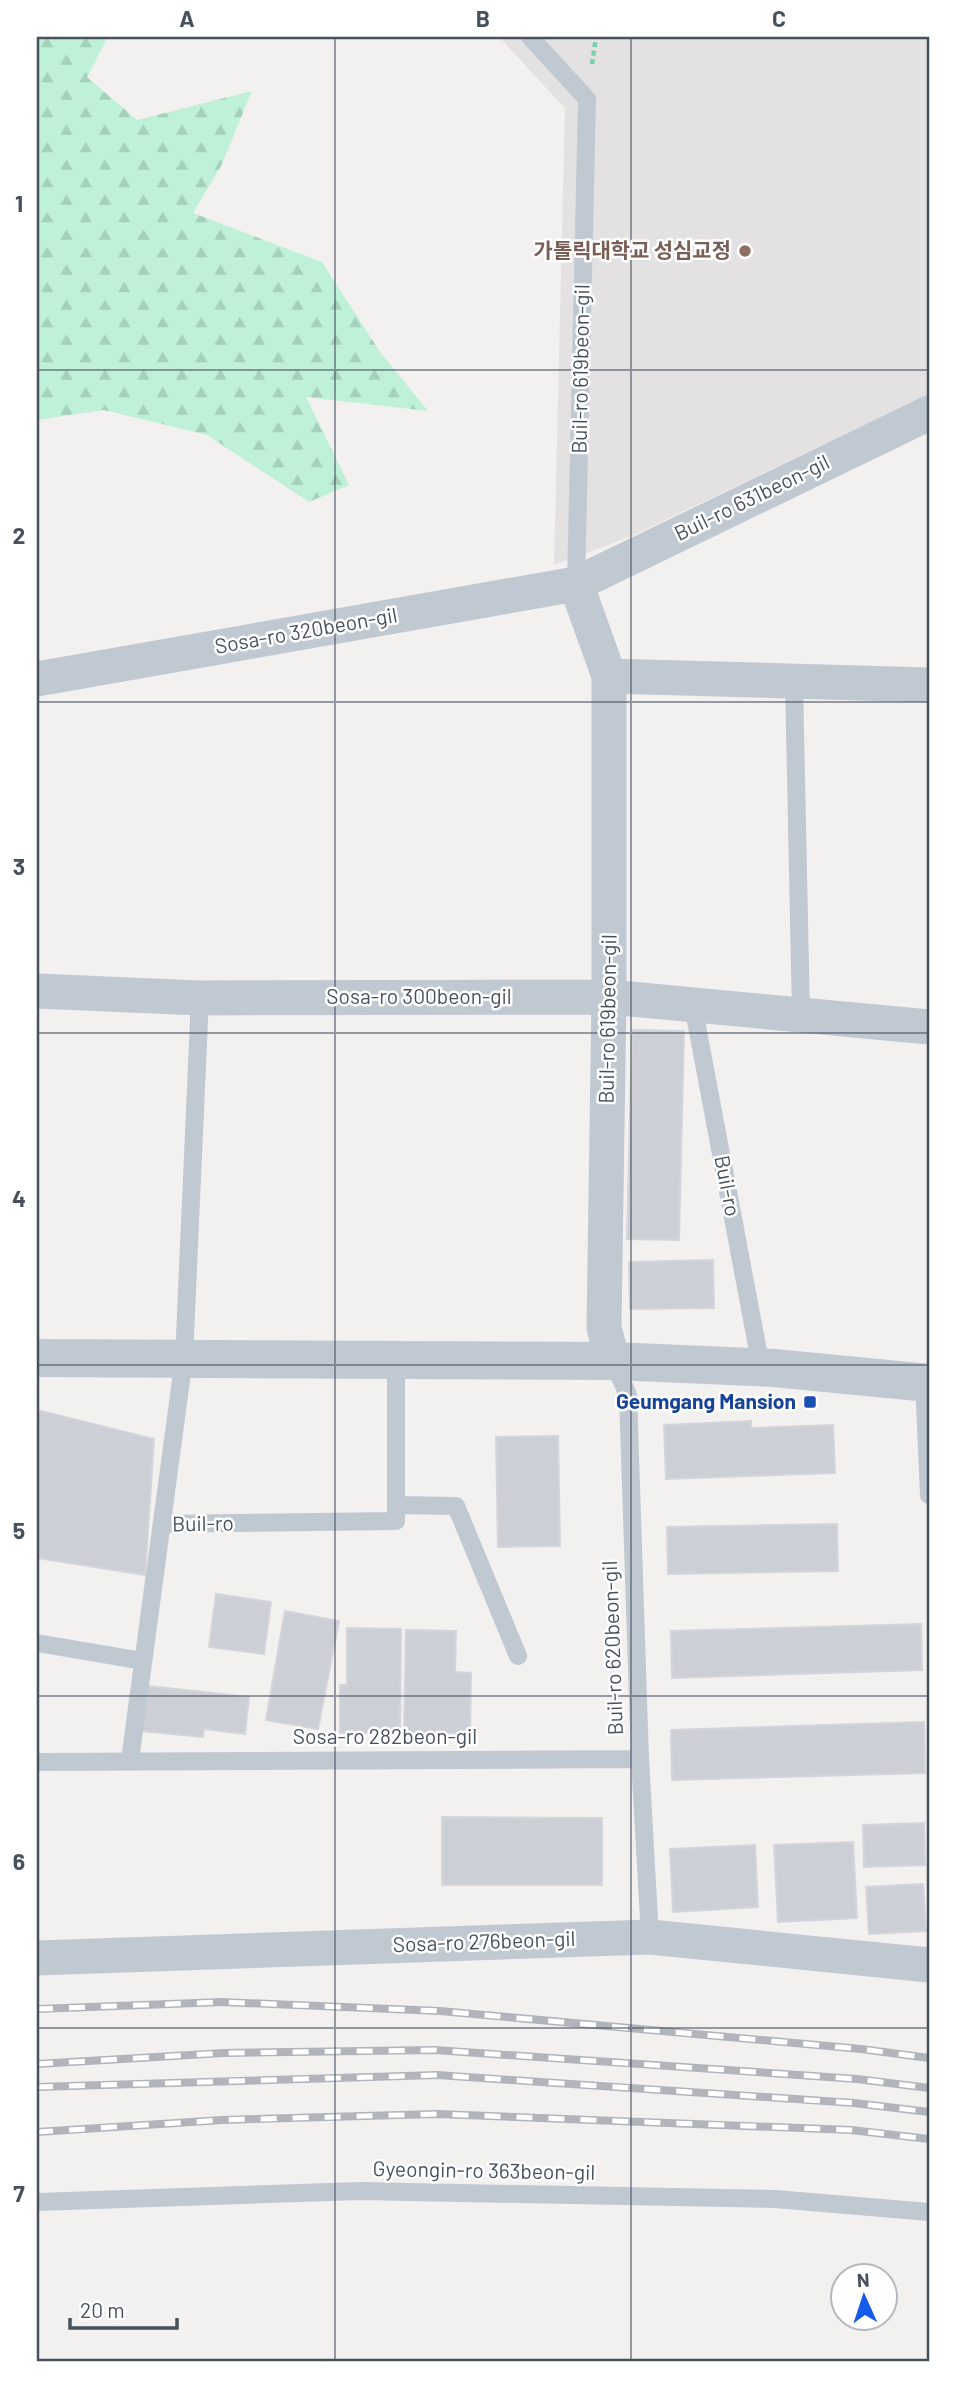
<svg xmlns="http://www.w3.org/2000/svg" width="966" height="2398" font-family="Barlow,'Noto Sans KR',sans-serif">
<defs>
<pattern id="forest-firs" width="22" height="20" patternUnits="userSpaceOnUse" patternTransform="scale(1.75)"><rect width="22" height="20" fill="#bef1d7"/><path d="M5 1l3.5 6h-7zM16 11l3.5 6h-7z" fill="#a5d0bb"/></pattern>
</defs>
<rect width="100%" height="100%" fill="#f3f0f0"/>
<path fill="#e4e1e2" d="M499 37H929V394L632 536 554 565 565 108Z"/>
<path fill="url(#forest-firs)" d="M37 37H108L87 77 137 120 252 91 221 166 193 213 322 262 380 352 428 411 306 397 349 485 309 502 207 435 104 410 37 420Z"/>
<path fill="#cccfd5" stroke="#d4d5dc" stroke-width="2" d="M632 1030 684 1031 679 1240 627 1239Z
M713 1260 714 1308 630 1309 629 1262Z
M37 1410 154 1439 145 1575 37 1558Z
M751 1421V1428L833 1425 835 1473 666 1479 664 1425Z
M558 1436 560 1546 498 1547 496 1437Z
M837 1524 838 1571 668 1574 667 1527Z
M216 1594 271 1602 264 1654 209 1647Z
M285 1611 339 1621 318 1729 266 1720Z
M921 1624 922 1670 672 1678 671 1631Z
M347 1628 401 1629 400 1733H340V1685H347Z
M406 1630 456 1631 455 1672 471 1673 470 1734 404 1733Z
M147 1686 249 1697 245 1734 204 1729 203 1737 141 1731Z
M924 1722 925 1773 672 1780 671 1730Z
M442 1817 602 1818V1885H442Z
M924 1823 925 1865 864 1867 863 1825Z
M853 1842 857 1918 778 1922 774 1845Z
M755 1845 758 1907 673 1912 670 1849Z
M923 1884 926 1931 869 1934 866 1887Z"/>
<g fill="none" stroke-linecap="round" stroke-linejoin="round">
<path stroke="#75d0ac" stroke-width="4.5" stroke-dasharray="5 3.5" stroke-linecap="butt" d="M592 64 596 37"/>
<path stroke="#c0c9d2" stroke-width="18" d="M530 37 587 99 576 584
M794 681 801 1015
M693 1005 761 1367
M613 1361 628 1395 640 1759 650 1937
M924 1382 929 1495
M396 1505 456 1506 518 1656
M162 1524 396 1521V1359
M37 1643 143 1661
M130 1760 184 1358 200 998
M37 1762 640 1759
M37 2202 360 2191 775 2199 929 2212"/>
<path stroke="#c0c9d2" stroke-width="35" d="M576 584 609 676V997L604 1328 613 1361
M609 676 929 685
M37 679 576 584 929 413
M37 991 200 998 609 997 929 1027
M37 1958 650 1937 929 1965"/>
<path stroke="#c0c9d2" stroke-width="38" d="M37 1358 613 1361 774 1368 929 1383"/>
<defs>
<path id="rail" d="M37 2009 222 2002 440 2011 861 2049 929 2058
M37 2064 224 2053 435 2050 857 2079 929 2088
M37 2087 437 2075 854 2103 929 2112
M37 2132 222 2120 437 2114 851 2130 929 2139"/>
</defs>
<use href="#rail" stroke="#b2b4bb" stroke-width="8"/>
<use href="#rail" stroke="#fff" stroke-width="5" stroke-dasharray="16" stroke-linecap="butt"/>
</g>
<path fill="none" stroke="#47515e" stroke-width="2" stroke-opacity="0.55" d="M335 37V2361M631 37V2361M37 370H929M37 702H929M37 1033H929M37 1365H929M37 1696H929M37 2028H929"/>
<circle fill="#8d6e63" stroke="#fff" stroke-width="2.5" cx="745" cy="251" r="7"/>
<rect fill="#1a4fb4" stroke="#fff" stroke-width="2.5" x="803" y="1395" width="14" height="14" rx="3.5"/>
<g text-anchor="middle" stroke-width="5" stroke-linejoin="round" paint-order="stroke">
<g font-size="21" font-weight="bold" fill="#785e54" stroke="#fff" text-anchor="end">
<text x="731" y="258">가톨릭대학교 성심교정</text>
</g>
<g font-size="21" fill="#47515e" stroke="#fff">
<text transform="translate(581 369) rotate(-89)" y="7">Buil-ro 619beon-gil</text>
<text transform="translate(752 498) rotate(-26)" y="7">Buil-ro 631beon-gil</text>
<text transform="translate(306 631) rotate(-10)" y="7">Sosa-ro 320beon-gil</text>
<text x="419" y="1004">Sosa-ro 300beon-gil</text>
<text transform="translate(608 1019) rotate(-89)" y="7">Buil-ro 619beon-gil</text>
<text transform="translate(727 1186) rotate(79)" y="7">Buil-ro</text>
<text transform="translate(203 1524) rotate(-1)" y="7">Buil-ro</text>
<text transform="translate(613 1648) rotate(-92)" y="7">Buil-ro 620beon-gil</text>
<text x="385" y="1744">Sosa-ro 282beon-gil</text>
<text transform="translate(484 1942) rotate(-2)" y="7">Sosa-ro 276beon-gil</text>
<text transform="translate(484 2171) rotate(1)" y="7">Gyeongin-ro 363beon-gil</text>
</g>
<g font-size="21" font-weight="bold" fill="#164399" stroke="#fff" text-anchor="end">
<text x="796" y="1409">Geumgang Mansion</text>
</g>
</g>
<rect width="966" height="2398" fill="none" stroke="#ffffff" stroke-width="77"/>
<g transform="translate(864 2297) rotate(357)"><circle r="33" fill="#ffffff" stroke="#b5b9bf" stroke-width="2"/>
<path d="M0-5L12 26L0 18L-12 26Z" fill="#145ce9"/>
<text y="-10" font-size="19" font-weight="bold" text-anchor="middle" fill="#47515e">N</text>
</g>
<path d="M70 2318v10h107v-10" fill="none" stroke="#47515e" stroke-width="3.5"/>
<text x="80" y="2318" font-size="21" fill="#47515e" stroke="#ffffff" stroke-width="5" paint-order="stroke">20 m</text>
<rect x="38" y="38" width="890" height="2322" fill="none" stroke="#47515e" stroke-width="2.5"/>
<g font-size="23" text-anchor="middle" font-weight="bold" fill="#47515e">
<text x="187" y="27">A</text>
<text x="483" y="27">B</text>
<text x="779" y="27">C</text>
<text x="19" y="212">1</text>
<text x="19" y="544">2</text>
<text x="19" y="875">3</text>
<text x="19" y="1207">4</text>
<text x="19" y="1539">5</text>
<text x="19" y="1870">6</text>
<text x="19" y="2202">7</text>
</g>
</svg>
